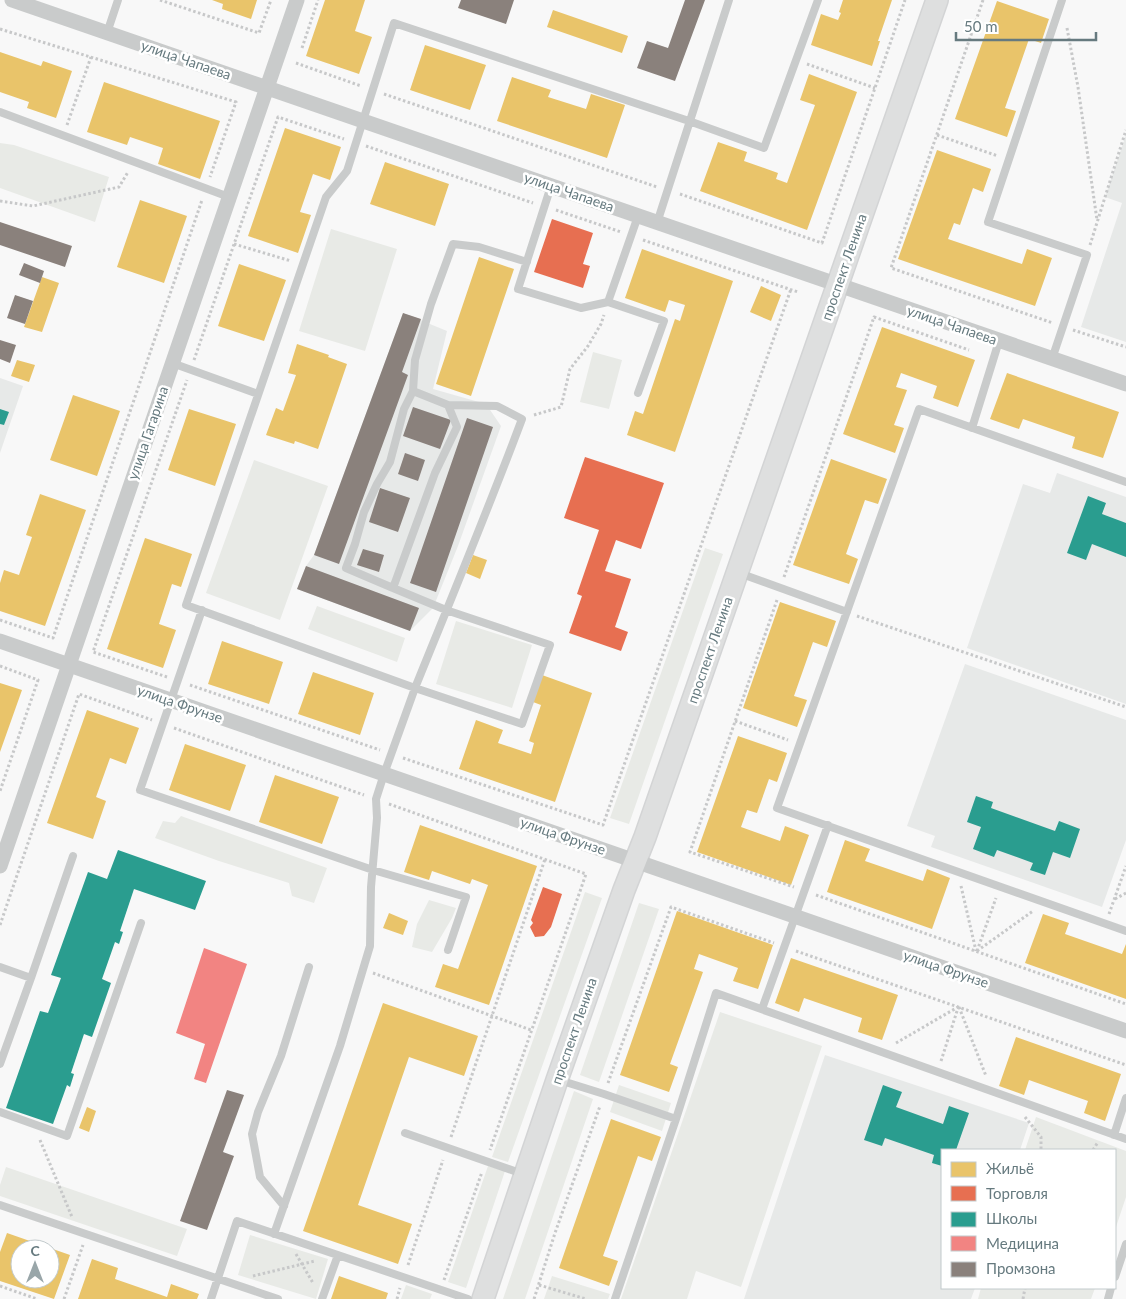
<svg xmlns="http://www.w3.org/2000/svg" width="1126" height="1299" font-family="Lato,sans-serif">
<rect width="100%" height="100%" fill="#f8f8f8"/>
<path fill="#e7e9e8" d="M1126 135V342L1081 327 1122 203 1105 197Z
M403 313 447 331 433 389 486 404 501 426 458 546 433 608 410 631 297 589 306 566 314 555Z
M0 378 23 386 0 453Z
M1057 473 1126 497V704L967 648 1023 484 1050 493Z
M965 664 1126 720V840L1102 907 931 847 935 836 907 826Z
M825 1055 1029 1123 1020 1150H942V1288H975L971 1299H744Z"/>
<path fill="#e8eae6" d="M0 143 14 145 109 177 95 222 0 188Z
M331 229 397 249 365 351 299 331Z
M593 352 622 360 609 409 580 402Z
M254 460 328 486 280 620 206 593Z
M705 548 723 554 629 824 610 818Z
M317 606 405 638 397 662 308 629Z
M456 621 532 645 512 708 436 684Z
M181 816 327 868 314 903 292 896 289 883 219 861 155 838 163 821 175 823Z
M585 892 602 898 508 1162 492 1157Z
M429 900 456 908 452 918 432 952 412 947 417 924Z
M639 903 659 909 599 1082 580 1075Z
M720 1012 822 1046 741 1287 696 1271 687 1299H621Z
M619 1085 671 1103 662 1131 610 1112Z
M574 1091 593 1099 525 1299H503Z
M1036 1117 1126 1151V1197L1115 1230V1150H1025Z
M488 1166 505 1171 466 1288 448 1282Z
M6 1167 187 1229 177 1256 0 1196V1185Z
M250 1235 328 1259 316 1299 238 1275Z
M552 1276 610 1294 608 1299H544Z
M406 1285 432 1294 430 1299H401Z
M981 1288H1095L1091 1299H978Z"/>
<path fill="#e9c46a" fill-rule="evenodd" d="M212 0H257L251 19 222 9 223 4Z
M325 0H365L355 31 372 37 359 74 306 56Z
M843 0H892L878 41H880L872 66 811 45 821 14 838 20 841 13 839 12Z
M997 1 1049 19 1041 43 1029 39 1005 108 1016 111 1007 137 955 119Z
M553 10 628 36 622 53 547 27Z
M425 45 486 65 470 110 410 90Z
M0 52 41 66 43 61 72 71 56 118 27 108 29 102 0 92Z
M809 74 857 92 807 230 700 191 718 142 747 152 744 161 778 173 776 179 787 183 815 105 800 100Z
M512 77 551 90 548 97 586 109 591 94 625 105 607 158 497 121Z
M104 82 220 121 200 179 158 164 163 148 130 137 127 145 87 132Z
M285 128 341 147 330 180 313 174 300 212 311 215 298 253 248 236Z
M937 150 991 169 983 192 973 188 960 225 954 223 948 239 1022 264 1027 249 1052 258 1035 306 898 259Z
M385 162 449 184 435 226 370 204Z
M140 200 187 216 164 283 117 267Z
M642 249 733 281 675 452 627 435 635 411 643 414 675 319 680 321 685 305 669 300 665 312 625 298Z
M479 257 514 269 471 396 436 384Z
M239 264 286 280 264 341 218 326Z
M42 277 59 283 42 332 24 327Z
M761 286 781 295 771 321 750 312Z
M882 327 975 360 958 407 933 398 937 386 901 373 896 387 907 390 894 425 904 428 895 453 843 434Z
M297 344 329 355 328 357 347 364 318 449 295 441 294 444 266 435 276 408 283 411 296 375 288 373Z
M17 360 35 365 29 382 11 376Z
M1007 373 1119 412 1103 458 1072 448 1075 437 1023 419 1019 429 990 419Z
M73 395 120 411 97 476 50 460Z
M189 409 236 424 215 486 168 470Z
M831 459 887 479 878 504 865 500 846 554 858 559 849 584 793 565Z
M40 494 86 510 45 626 0 611V583L4 570 19 575 32 537 26 535Z
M145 538 192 554 181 587 172 584 159 624 176 630 163 668 107 649Z
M473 555 487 560 480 579 466 573Z
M780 602 836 621 827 647 813 642 794 696 807 700 797 727 743 708Z
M222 641 283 662 269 704 208 684Z
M313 672 374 693 360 735 298 714Z
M542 675 592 693 555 802 459 769 476 720 503 730 498 743 531 754 534 743 529 741 541 705 533 702Z
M0 683 22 690 0 752Z
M87 710 139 728 126 764 110 758 96 797 106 801 93 839 47 823Z
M738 736 787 753 777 782 769 779 757 813 747 810 741 827 780 841 785 826 809 835 791 885 697 852Z
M185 744 246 765 230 811 169 790Z
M275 775 339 797 322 844 259 822Z
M420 825 537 866 489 1005 435 987 443 964 458 969 488 885 472 879 470 884 432 871 429 880 404 872Z
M845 840 870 849 865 861 923 881 927 869 950 878 932 929 827 892Z
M677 911 773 945 758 989 733 981 738 968 699 954 694 969 703 972 670 1064 678 1067 669 1092 620 1075Z
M389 913 408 921 403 935 383 928Z
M1043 914 1069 923 1065 934 1122 954 1126 944V999L1025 963Z
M791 958 898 995 882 1040 858 1032 862 1018 804 998 799 1012 775 1003Z
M383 1003 478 1036 464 1076 409 1057 358 1205 412 1224 398 1264 303 1231Z
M1016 1037 1121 1074 1105 1121 1084 1113 1088 1101 1029 1080 1024 1095 999 1086Z
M87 1107 96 1111 89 1132 79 1128Z
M611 1119 661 1137 652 1161 638 1156 603 1256 618 1261 609 1286 559 1268Z
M7 1233 70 1255 54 1299 0 1281V1252ZM20 1249H50V1279H20Z
M92 1259 118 1268 115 1279 167 1297 171 1284 199 1294 197 1299H78Z
M339 1276 388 1293 386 1299H331Z"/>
<path fill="#e76f51" d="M552 219 593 233 583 264 590 266 583 288 534 272Z
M585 457 664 483 641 549 616 540 605 571 631 579 615 627 628 632 621 651 569 633 582 596 577 594 599 530 564 518Z
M543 887 562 894 551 927 544 936 535 937 530 927 533 923 531 920Z"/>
<path fill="#2a9d8f" d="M0 409 9 412 4 425 0 424Z
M1088 496 1106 503 1102 514 1126 523V557L1092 544 1086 560 1067 553Z
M976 796 993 802 991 808 1055 831 1059 821 1080 829 1070 858 1053 852 1045 875 1030 870 1033 863 997 850 994 857 973 849 981 827 967 822Z
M118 850 206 881 195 910 134 889 120 931 123 932 119 944 115 942 102 979 111 983 92 1037 84 1034 71 1073 74 1074 70 1087 67 1085 53 1124 6 1108 40 1011 48 1013 61 978 51 975 88 872 107 879Z
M883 1085 902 1092 896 1107 943 1124 949 1106 969 1113 956 1150H942V1166L932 1163 934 1155 885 1138 882 1146 864 1140Z"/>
<path fill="#f28482" d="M204 948 247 964 206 1083 194 1079 205 1044 176 1033Z"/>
<path fill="#8a817c" d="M461 0H514L506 24 458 8Z
M685 0H705L675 81 637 68 647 41 668 48Z
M0 222 72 246 65 267 0 245Z
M24 263 44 271 40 283 19 275Z
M15 295 33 301 25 324 7 318Z
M403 313 421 319 402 372 408 375 339 564 314 555Z
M0 340 16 345 10 363 0 359Z
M413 407 451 420 440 449 403 436Z
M467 418 493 427 436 592 410 583Z
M405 453 425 460 418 481 398 474Z
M380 488 410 498 398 532 369 522Z
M363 549 384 555 379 572 357 565Z
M306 566 419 608 410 631 297 589Z
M227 1090 244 1095 223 1152 234 1156 207 1230 180 1221Z"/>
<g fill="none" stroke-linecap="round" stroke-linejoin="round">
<defs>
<path id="secondary" d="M483 1299 557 1080 624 890 645 837 937 0"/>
</defs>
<use href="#secondary" stroke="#d3d4d5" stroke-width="24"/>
<path stroke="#c7c8c9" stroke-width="3" stroke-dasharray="2.5 2.5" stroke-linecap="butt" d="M160 0 259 33 271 0
M983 0 891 268 1053 323
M1067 28 1078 87 1097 220
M0 29 236 102 210 177
M302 48 318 0
M296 63 361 86
M807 64 875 88
M384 94 657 187
M67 125 91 57
M937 135 998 156
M366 146 533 203
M680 194 822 243 905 0
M0 201 33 206 119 187 128 172
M556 210 621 232
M643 240 798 292
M234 244 291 261
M1090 245 1126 130
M1073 330 1126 347
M194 360 278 117 344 139
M534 415 561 407 570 369 588 346 601 324 604 315
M784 577 874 317 969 350
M777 600 690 852 794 887
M857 616 1126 707
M0 620 53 638 202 200
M0 666 38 680 0 791
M167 677 93 652 187 380
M190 685 380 750
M735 721 788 740
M174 728 364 795
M403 758 603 825 791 289
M389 804 586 874 490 1150
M961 886 976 951
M816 895 1126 1004
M1115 899 1126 893
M1109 914 1126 866
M0 925 79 694 152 720
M796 951 1126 1065
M977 951 1033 911
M977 951 996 898
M373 973 531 1030
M959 1007 986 1076
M896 1043 958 1007
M941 1061 958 1008
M608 1083 671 907 774 943
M1025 1117 1041 1137V1150
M451 1137 545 859
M40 1140 72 1217
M1093 1150 1098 1142
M296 1254 313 1283
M408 1265 443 1160
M253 1276 315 1261
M444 1280 482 1172
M539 1285 586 1299
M0 1286 37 1299
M64 1299 83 1245
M397 1299 400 1288
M534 1299 555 1233 600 1106
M1023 1299 1025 1288"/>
<path stroke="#c9cbcb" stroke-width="8" d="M107 33 118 0
M0 112 229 197
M551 186 518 289 581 308 608 302
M638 216 608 302 664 321 638 393
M657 223 729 0
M1052 359 1087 255 988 222 1062 0
M172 363 258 394
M413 391 415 360 431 304 453 244 479 247 527 262
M972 428 999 341
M1126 482 919 409 777 808 1126 931
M739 573 847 612
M393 588 346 568 355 544 364 512 377 484 390 462 404 409 413 391 448 405 457 427 435 473 393 588 446 610 550 645 522 724 415 688C451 599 488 510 522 419L497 406 448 405
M202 610 140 790 373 870 466 897 448 950
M0 967 31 978 0 1064
M31 978 73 856
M762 1009 828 825
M559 1080 604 1094 676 1119 615 1299
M0 1112 67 1136 141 923
M676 1119 716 993 1126 1139
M405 1133 523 1174
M1114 1135 1126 1098
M0 1205 278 1299
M284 1206 260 1177 252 1134 258 1112 281 1056 309 967
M274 1234 340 1046 370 946 371 887 377 818 376 799 384 774 415 688 186 605 326 197 347 171 394 23 689 121 764 148 818 0
M1115 1277 1126 1244
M211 1299 237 1221 468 1299
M322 1299 338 1255
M1108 1299 1111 1288"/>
<path stroke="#c9cbcb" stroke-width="15" d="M12 0 1126 384
M0 641 1126 1031
M0 866 297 0"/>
<use href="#secondary" stroke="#dedfdf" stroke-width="21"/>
</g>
<g text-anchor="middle" stroke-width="5" stroke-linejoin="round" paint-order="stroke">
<g font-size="14" fill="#667a7f" stroke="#fff">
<text transform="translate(186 60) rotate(19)" y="5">улица Чапаева</text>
<text transform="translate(569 192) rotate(19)" y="5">улица Чапаева</text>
<text transform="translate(844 267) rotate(-71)" y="5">проспект Ленина</text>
<text transform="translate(952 325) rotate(19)" y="5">улица Чапаева</text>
<text transform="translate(148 433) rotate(-71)" y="5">улица Гагарина</text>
<text transform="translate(710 650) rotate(-71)" y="5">проспект Ленина</text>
<text transform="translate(180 704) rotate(19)" y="5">улица Фрунзе</text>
<text transform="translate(563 836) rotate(19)" y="5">улица Фрунзе</text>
<text transform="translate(946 969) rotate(19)" y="5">улица Фрунзе</text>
<text transform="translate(574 1031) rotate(-71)" y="5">проспект Ленина</text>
</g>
</g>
<rect x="941" y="1149" width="175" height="140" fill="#ffffff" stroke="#c2cacc"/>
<rect x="951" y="1162" width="25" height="15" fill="#e9c46a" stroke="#c2cacc"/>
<text x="986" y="1174" font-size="15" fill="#667a7f">Жильё</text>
<rect x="951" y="1186" width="25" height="15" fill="#e76f51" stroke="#c2cacc"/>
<text x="986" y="1199" font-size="15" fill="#667a7f">Торговля</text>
<rect x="951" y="1212" width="25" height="15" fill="#2a9d8f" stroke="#c2cacc"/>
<text x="986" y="1224" font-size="15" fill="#667a7f">Школы</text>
<rect x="951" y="1236" width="25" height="15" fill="#f28482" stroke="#c2cacc"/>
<text x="986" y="1249" font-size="15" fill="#667a7f">Медицина</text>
<rect x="951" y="1262" width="25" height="15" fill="#8a817c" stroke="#c2cacc"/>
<text x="986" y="1274" font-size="15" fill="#667a7f">Промзона</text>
<g transform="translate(35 1264)"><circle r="24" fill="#ffffff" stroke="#c2cacc"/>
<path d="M0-4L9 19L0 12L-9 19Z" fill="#99a6a9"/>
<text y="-8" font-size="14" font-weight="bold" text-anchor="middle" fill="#667a7f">С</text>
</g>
<path d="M956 32v8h140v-8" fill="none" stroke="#667a7f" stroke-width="2.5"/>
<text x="964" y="32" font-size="15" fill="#667a7f" stroke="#ffffff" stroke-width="4" paint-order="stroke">50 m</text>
</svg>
